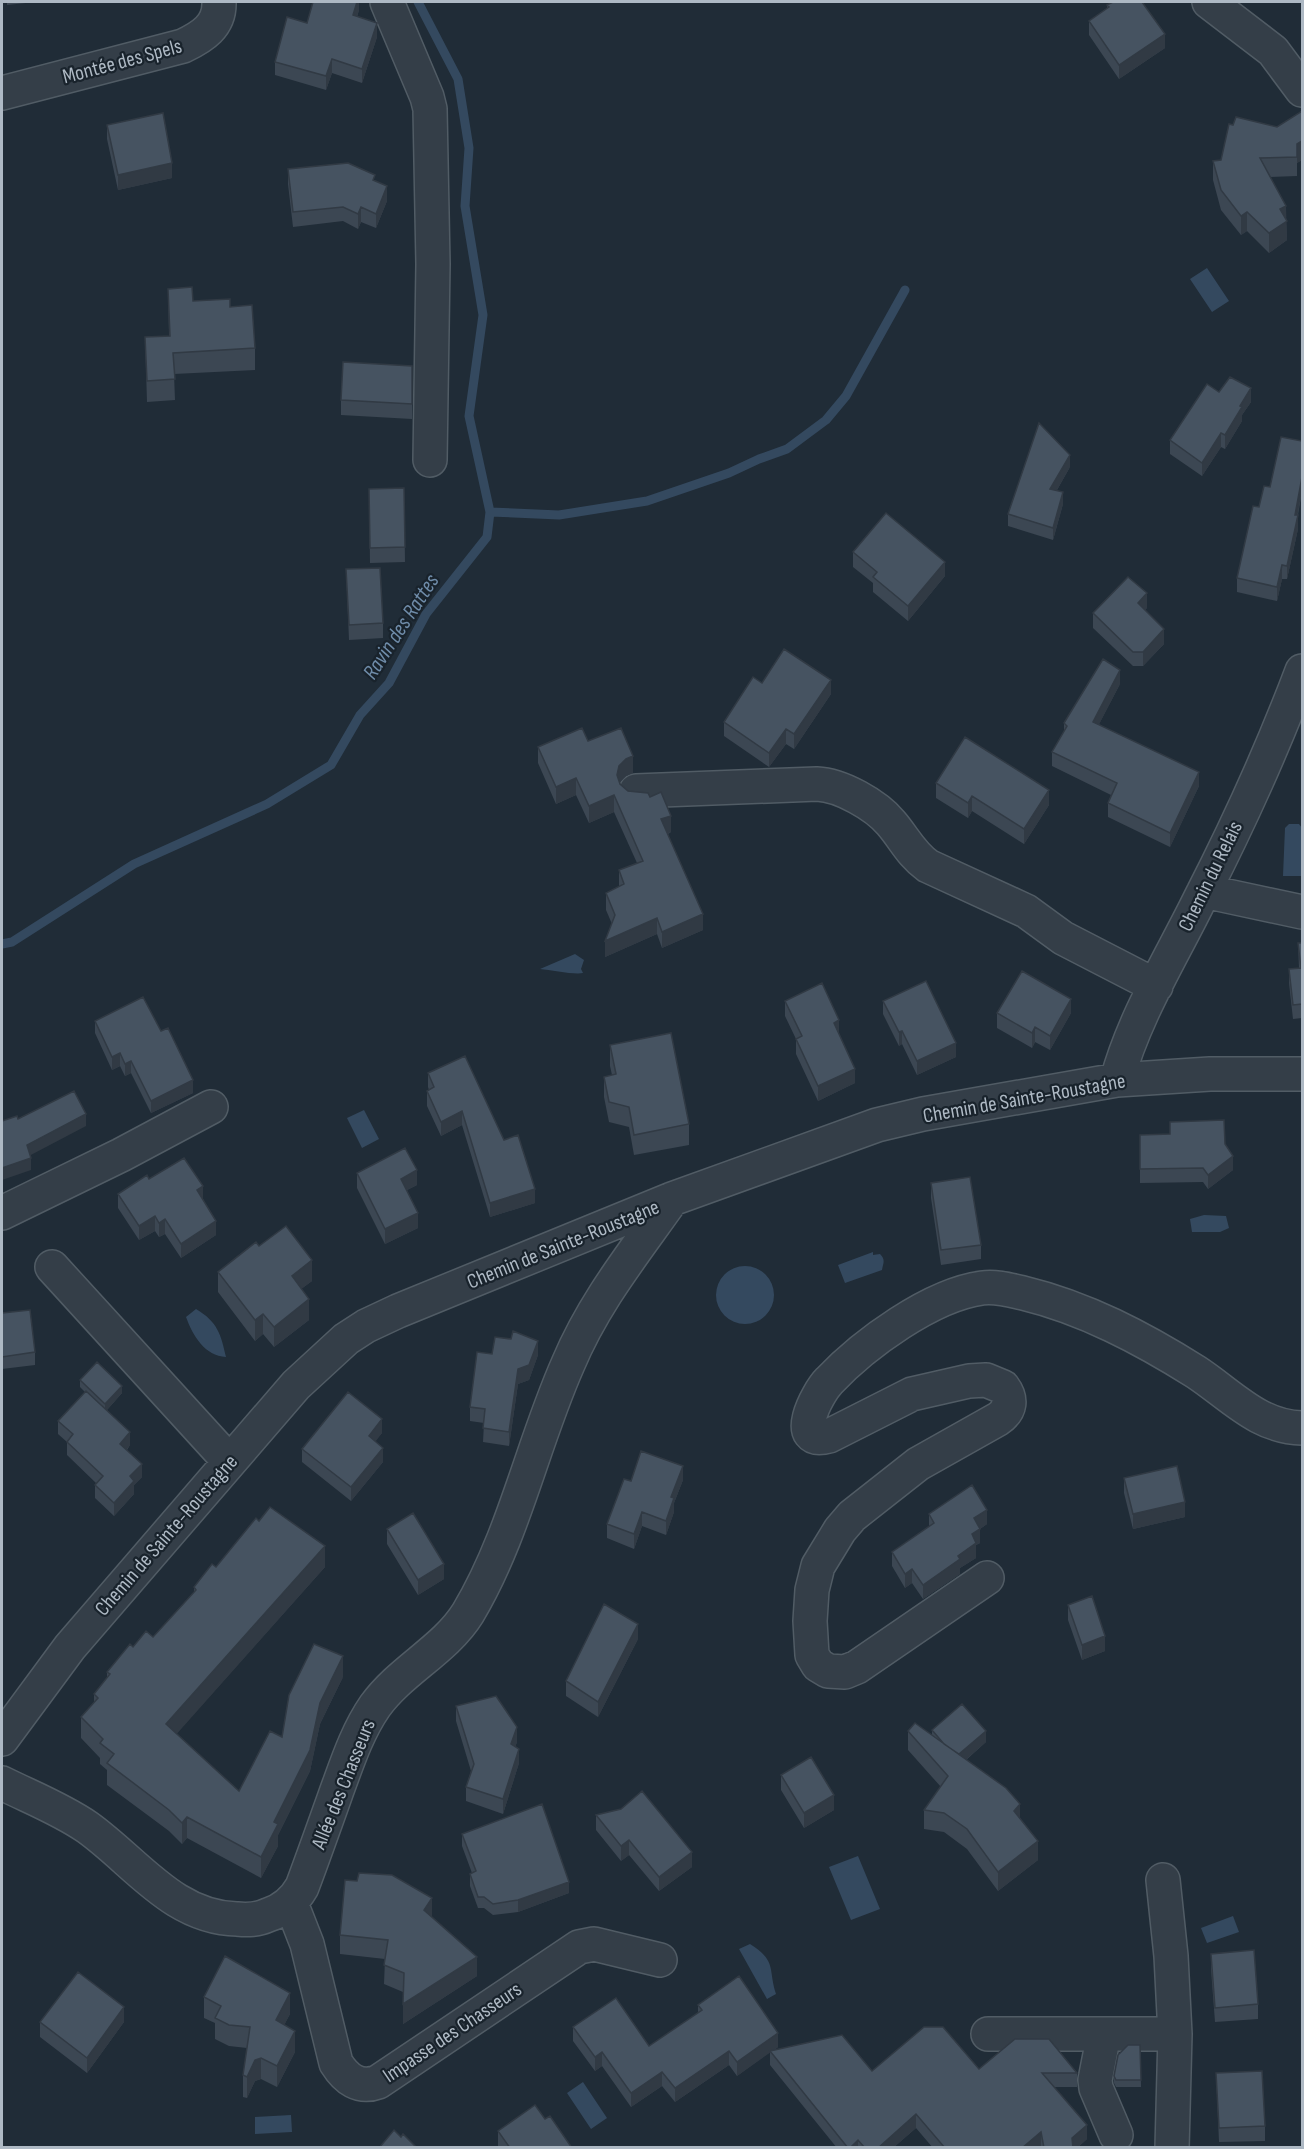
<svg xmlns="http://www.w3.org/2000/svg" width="1304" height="2149" font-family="'Sofia Sans Condensed',sans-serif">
<rect width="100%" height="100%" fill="#202c37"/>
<path fill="#34495f" d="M1207 268 1229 301 1212 312 1190 279Z
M1289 824H1299L1302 828V876H1283L1285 828Z
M575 954 584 960 581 969 583 973C575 975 551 970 540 969Z
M364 1110 379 1139 362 1148 347 1118Z
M1204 1215 1226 1216 1229 1228 1220 1232H1192L1190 1219Z
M873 1252V1255L880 1254C886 1260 883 1263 882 1270L845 1283 838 1265Z
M716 1295a29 29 0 1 1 58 0a29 29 0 1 1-58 0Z
M196 1309C218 1322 221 1335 226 1357 205 1356 193 1336 186 1317Z
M858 1856 880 1909 851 1920 829 1867Z
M1233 1916 1239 1932 1207 1943 1201 1928Z
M750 1944C777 1961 768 1969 776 1994L767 1999 739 1949Z
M583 2082 607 2118 591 2129 567 2093Z
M291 2115 292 2132 255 2134V2117Z"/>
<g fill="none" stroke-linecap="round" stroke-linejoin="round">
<path stroke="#34495f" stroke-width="9" d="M490 512 559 515 647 501 729 473 759 459 787 449 826 420 846 396 905 290
M2 944 12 942 134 864 267 804 331 765 360 715 389 683 426 614 487 537 490 512 469 416 483 315 465 206 469 148 458 79 418 2"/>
<defs>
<path id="minor" d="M387 2 427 97 430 109 433 264 430 460
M1209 2 1273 51 1302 90
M2 93 183 46C202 37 220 26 219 2
M636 791 817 784C841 785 876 805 891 823 904 838 911 854 928 866L1026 911 1063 938 1156 986
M1204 891 1302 912
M1117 1080C1134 1017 1171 958 1200 899 1238 825 1273 748 1302 671
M2 1213 121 1155 211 1107
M52 1267 229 1461
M987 1578 857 1667 845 1672 828 1671 818 1665 812 1655 810 1621 812 1590 818 1566 840 1530 852 1516 918 1464 998 1419C1011 1410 1012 1399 1003 1387L986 1380 969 1381 912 1394 829 1436C789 1447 817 1393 829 1381 864 1344 931 1295 982 1288 996 1286 1010 1290 1023 1293 1085 1308 1142 1338 1196 1372 1231 1395 1258 1427 1302 1428
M2 1739 70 1647 296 1385 346 1339 366 1326 398 1311 672 1199 877 1125 923 1114 1117 1080 1210 1074H1302
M2 1783C30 1797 61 1809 87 1827 135 1861 173 1918 237 1919 248 1920 257 1920 268 1915 284 1910 294 1901 302 1887 314 1855 325 1824 336 1793 347 1763 357 1732 375 1706 401 1670 445 1650 468 1613 514 1536 532 1445 568 1364 594 1302 634 1253 672 1199
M1163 1880 1171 1956 1175 2034 1172 2148
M291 1903 307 1944 336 2063C346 2079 359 2089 378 2082L579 1947 594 1944 660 1960
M988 2034H1175
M1104 2034 1095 2080 1096 2088 1116 2135"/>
</defs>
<use href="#minor" stroke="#515c65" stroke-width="36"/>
<use href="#minor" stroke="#343e48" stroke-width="33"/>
</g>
<path fill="#3c4753" d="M7 2H35L7 5Z
M359 2V10L357 17 377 37 362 83 332 73 326 90 275 75V62L307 23Z
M1107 5 1165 48 1119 79 1089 35V21L1107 8Z
M1302 111V160L1297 163V176L1270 177 1286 219 1287 240 1269 253 1247 231 1241 235 1221 210 1213 180V161L1221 160 1233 125 1277 127Z
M107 125 172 178 118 190 107 139Z
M288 169 375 181 387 201 376 228 361 222 358 229 343 221 293 227 288 184Z
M168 289 193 301 230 307 255 348V370L174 374 175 400 147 402 145 337 169 336Z
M412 366V419L341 415V400Z
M1219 392 1251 402 1242 415V421L1225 449 1221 447 1202 476 1170 454V440Z
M1070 467 1057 490 1063 504 1053 540 1008 526V514Z
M1270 487 1302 491 1298 515V529L1287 579H1282L1277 601 1237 592V578L1259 507Z
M404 488 405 562 370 563 369 489Z
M853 552 945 576 908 621 873 592V583L853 567Z
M346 569 383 623V638L349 640Z
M1147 608 1145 610 1164 644 1143 666H1133L1093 628V613Z
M762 683 831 694 794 749 786 744 769 767 724 736V722Z
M1120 684 1099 724 1199 786 1170 847 1108 817V803L1111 795 1052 766V752L1064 732V723Z
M588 741 633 773 626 776 620 782V784L671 832 668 834 703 930 662 948 657 934 605 957 612 924 606 910V893L619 887V870L637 863 614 812 589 823 576 795 556 804 538 763V747Z
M936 783 1049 805 1024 844 972 811 968 818 936 798Z
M1298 943H1302V1018L1293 1019 1289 983V969L1299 968Z
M785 1001 839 1035 855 1083 818 1101 796 1054V1039L785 1016Z
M883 1001 956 1057 917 1075 902 1044 899 1046 883 1014Z
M997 1013H1071L1050 1050 1035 1042 1032 1048 997 1028Z
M95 1021 193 1093 151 1113 131 1073 125 1076 120 1066 112 1070 95 1033Z
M610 1045 689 1124V1145L634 1155 629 1127 609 1122 604 1097V1077L612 1075 610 1066Z
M428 1073 504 1140 535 1203 490 1217 462 1125 441 1136 427 1106V1091L429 1090 428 1087Z
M1140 1135 1225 1144 1233 1170 1208 1189 1203 1182 1140 1183Z
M357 1173 417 1185 407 1190 418 1228 385 1244 357 1188Z
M149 1179 203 1199 216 1235 181 1258 165 1234 159 1237 155 1231 139 1240 118 1208V1194Z
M931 1183 981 1245V1259L941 1265 931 1198Z
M259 1246 312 1281 301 1289 309 1320 274 1347 263 1334 255 1341 218 1292V1272Z
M2 1313 35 1352V1365L2 1369Z
M492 1354 538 1355 529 1380 518 1384 509 1446 483 1442 484 1423 470 1421V1407Z
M80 1380 122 1393 107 1410 130 1445 127 1450 142 1477 134 1485V1494L114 1516 95 1498V1485L96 1483 67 1455V1442L58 1434V1421L85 1392 80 1387Z
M382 1433 375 1441 383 1462 351 1501 302 1462V1449Z
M1124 1478 1185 1517 1133 1529 1124 1493Z
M683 1480 674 1503V1512L666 1535 642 1526 634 1549 607 1538V1524L631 1481Z
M929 1514 987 1524 980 1529V1543L976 1545V1558L960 1568V1574L923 1599 912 1583 905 1588 892 1566V1552L929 1527Z
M259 1521 325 1567 176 1734 239 1791 282 1737 343 1677 320 1724 310 1771 278 1835V1846L261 1878 187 1838 182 1844 169 1831 107 1785V1770L100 1764V1758L81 1738V1717L94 1703V1694L107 1678V1672L133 1647 153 1637 194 1593V1587L216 1567Z
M387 1529 444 1579 418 1595 387 1544Z
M1068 1605 1105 1651 1082 1660 1068 1620Z
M638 1639 598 1717 566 1696V1681Z
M456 1706 517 1742 515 1747 519 1763 503 1814 466 1801V1787L471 1771 456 1721Z
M932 1730 986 1742 966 1760 1020 1819 1038 1860 998 1891 967 1849 944 1832 924 1829V1810L941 1787 908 1750V1731L932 1735Z
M781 1775 834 1810 804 1828 781 1790Z
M621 1809 692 1867 659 1891 629 1855 621 1861 596 1830V1815Z
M462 1834 569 1893 518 1912 493 1915 484 1908H478L470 1886V1874L472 1873 462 1846Z
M432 1918 477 1976 403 2024V1992L384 1984 385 1959 340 1954V1935Z
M1211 1954 1258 2004V2019L1215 2022 1211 1969Z
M204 1997 290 2014 284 2025 295 2052 277 2087 261 2079 255 2081 247 2098 243 2097V2075L247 2048 229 2046 215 2039V2023L204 2018Z
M698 2005 778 2047 773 2051 872 2071 979 2069 1077 2073V2087H1054L1087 2139 1077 2148H1041V2146L1039 2148H933L916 2128 893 2148H837L770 2065V2052L737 2076 729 2065 675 2102 662 2086 631 2107 602 2066 595 2071 573 2041V2027L649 2046 698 2013Z
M40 2022H124L87 2073 40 2037Z
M1140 2045 1141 2087H1116L1114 2083V2076Z
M1216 2073 1265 2126V2141L1219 2142Z
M545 2119 572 2148H499L498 2146V2131Z"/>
<path fill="#313a44" d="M357 2H359V10L353 29V15Z
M377 23V37L362 83V69Z
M1165 34V48L1119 79V65Z
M332 59V73L326 90V76Z
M1302 141V160L1297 163V176V144Z
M172 163V178L118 190V175Z
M387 186V201L376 228V214Z
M1286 206 1287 240 1269 253V233L1280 209Z
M361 207V222L358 229V214Z
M1247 212V231L1241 235V216Z
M1251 388V402L1242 415V421L1225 449V435L1240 406Z
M1221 433V447L1202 476V463Z
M1070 455V467L1050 502V489Z
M1302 477V491L1295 528V515Z
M1063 492V504L1053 540V528Z
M1298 515V529L1287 579V566Z
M945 562V576L908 621V606Z
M1282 565V579L1277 601V587Z
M1147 593V608L1138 618V603Z
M1164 629V644L1143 666V652Z
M1120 670V684L1093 736V722Z
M831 680V694L794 749V734Z
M786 729V744L769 767V753Z
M633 756V773L626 776 619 783 617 775 619 766 626 759Z
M1199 772V786L1170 847V833Z
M576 778V795L556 804V787Z
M1049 790V805L1024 844V829Z
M614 795V812L589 823V806Z
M972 796V811L968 818V803Z
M671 816V832L661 836V819Z
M703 914V930L662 948V932Z
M657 918V934L605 957V941Z
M1071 999V1013L1050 1050V1036Z
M839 1020V1035L834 1023Z
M1035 1027V1042L1032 1048V1033Z
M902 1031V1044L899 1046V1032Z
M956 1043V1057L917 1075V1061Z
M120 1053V1066L112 1070V1057Z
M131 1061V1073L125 1076V1064Z
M855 1069V1083L818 1101V1086Z
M193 1080V1093L151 1113V1101Z
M462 1111V1125L441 1136V1122Z
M86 1114V1126L27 1157V1145Z
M1233 1156V1170L1208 1189V1175Z
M31 1158V1170L2 1180V1168Z
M417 1170V1185L401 1193V1179Z
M203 1186V1200L197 1190Z
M535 1189V1203L490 1217V1203Z
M418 1213V1228L385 1244V1229Z
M155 1216V1231L139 1240V1226Z
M165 1219V1234L159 1237V1223Z
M216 1221V1235L181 1258V1244Z
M312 1260V1281L292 1296V1276Z
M309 1299V1320L274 1347V1327Z
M263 1314V1334L255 1341V1320Z
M538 1341V1355L529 1380 518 1384 509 1446V1432L518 1369Z
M122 1386V1393L105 1412V1404Z
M382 1419V1433L369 1450V1436Z
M130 1432V1445L120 1458V1444Z
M383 1448V1462L351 1501V1487Z
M142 1464V1477L134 1485V1494L114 1516V1503L130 1476Z
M683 1466V1480L674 1503V1512L666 1535V1521L671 1497Z
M1185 1502V1517L1133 1529V1514Z
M987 1510V1524L980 1529V1543L976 1545V1558L960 1568V1574L923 1599V1585L958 1556 972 1534 974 1518Z
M642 1512V1526L634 1549V1534Z
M325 1546V1567L166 1746V1724Z
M444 1564V1579L418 1595V1580Z
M912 1569V1583L905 1588V1574Z
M638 1624V1639L598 1717V1702Z
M1105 1636V1651L1082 1660V1645Z
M343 1656V1677L320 1724 310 1771 278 1835V1846L261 1878V1857L320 1703Z
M517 1727V1742L511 1759V1744Z
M986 1731V1742L955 1769V1757Z
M519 1749V1763L503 1814V1799Z
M834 1795V1810L804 1828V1813Z
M1020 1804V1823L1014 1811Z
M187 1817V1838L182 1844V1823Z
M629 1840V1855L621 1861V1846Z
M1038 1841V1860L998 1891V1872Z
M692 1852V1867L659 1891V1877Z
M569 1882V1893L518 1912V1900Z
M432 1898V1918L424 1910Z
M477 1957V1976L403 2024V2004Z
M290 1993V2014L276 2041V2020Z
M124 2007V2022L87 2073V2058Z
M295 2031V2052L277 2087V2066Z
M778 2033V2047L737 2076V2062Z
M729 2051V2065L675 2102V2088Z
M602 2052V2066L595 2071V2057Z
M261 2058V2079L255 2081 247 2098V2077L255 2060Z
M662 2072V2086L631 2107V2093Z
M916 2114V2128L893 2148H878Z
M1087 2125V2139L1077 2148H1072V2138Z
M1041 2132V2146L1039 2148H1022Z
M858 2140V2148H850Z"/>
<path fill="#465361" stroke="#313a44" stroke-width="1.5" d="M313 2H357L353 15 377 23 362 69 332 59 326 76 275 62 287 17 307 23Z
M1113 2H1142L1165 34 1119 65 1089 21 1109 7 1107 5Z
M1302 111V141L1297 144V157L1260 158 1286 206 1280 209 1287 221 1269 233 1247 212 1241 216 1221 190 1213 161 1221 160 1229 124 1233 125 1236 117 1277 127Z
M163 113 172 163 118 175 107 125Z
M348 163 375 175 373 180 387 186 376 214 361 207 358 214 343 207 293 212 288 169Z
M192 287 193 301 230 299V307L252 305 255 348 173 353 175 379 147 381 145 337 170 336 168 289Z
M343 362 412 366V404L341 400Z
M1230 377 1251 388 1240 406 1242 407 1225 435 1221 433 1202 463 1170 440 1207 384 1219 392Z
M1039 423 1070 455 1050 489 1063 492 1053 528 1008 514Z
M1281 437 1302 441V477L1295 515H1298L1287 566 1282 565 1277 587 1237 578 1253 506 1259 507 1264 486 1270 487Z
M404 488 405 547 370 548 369 489Z
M886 513 945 562 908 606 873 577 877 572 853 552Z
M380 568 383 623 349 625 346 569Z
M1128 577 1147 593 1138 603 1164 629 1143 652H1133L1093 613Z
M784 649 831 680 794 734 786 729 769 753 724 722 753 677 762 683Z
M1103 659 1120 670 1093 722 1199 772 1170 833 1108 803 1117 783 1052 752 1067 726 1064 723Z
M582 728 588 741 621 728 633 756 626 759 619 766 617 775 620 784 628 791 648 793 650 797 661 792 671 816 661 819 703 914 662 932 657 918 605 941 615 915 606 893 624 884 619 870 643 861 614 795 589 806 576 778 556 787 538 747Z
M965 737 1049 790 1024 829 972 796 968 803 936 783Z
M1298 943H1302V1004L1293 1005 1289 969 1301 968Z
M1022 971 1071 999 1050 1036 1035 1027 1032 1033 997 1013Z
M926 981 956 1043 917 1061 902 1031 899 1032 883 1001Z
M822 983 839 1020 834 1023 855 1069 818 1086 796 1039 802 1036 785 1001Z
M143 997 161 1031 168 1028 193 1080 151 1101 131 1061 125 1064 120 1053 112 1057 95 1021Z
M671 1033 689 1124 634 1135 629 1107 609 1102 604 1077 616 1074 610 1045Z
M465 1056 504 1140 518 1135 535 1189 490 1203 462 1111 441 1122 427 1091 434 1087 428 1073Z
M74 1091 86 1114 27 1145 31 1158 2 1168V1121L17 1116 18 1119Z
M1224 1120 1225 1144 1233 1156 1208 1175 1203 1168 1140 1169V1135L1170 1134V1122Z
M405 1148 417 1170 401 1179 418 1213 385 1229 357 1173Z
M184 1158 203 1186 197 1190 216 1221 181 1244 165 1219 159 1223 155 1216 139 1226 118 1194 147 1175 149 1179Z
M970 1177 981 1245 941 1250 931 1183Z
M286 1226 312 1260 292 1276 309 1299 274 1327 263 1314 255 1320 218 1272 256 1242 259 1246Z
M30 1310 35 1352 2 1357V1313Z
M513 1331 538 1341 529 1365 518 1369 509 1432 483 1428 485 1409 470 1407 477 1352 492 1354 495 1337 511 1339Z
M97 1362 122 1386 105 1404 80 1380Z
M86 1391 130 1432 120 1444 142 1464 130 1476 134 1481 114 1503 95 1485 103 1476 67 1442 73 1434 58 1421Z
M348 1392 382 1419 369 1436 383 1448 351 1487 302 1449Z
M641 1451 683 1466 671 1497 674 1498 666 1521 642 1512 634 1534 607 1524 624 1479 631 1481Z
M1177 1466 1185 1502 1133 1514 1124 1478Z
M972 1485 987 1510 974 1518 980 1529 972 1534 976 1543 958 1556 960 1559 923 1585 912 1569 905 1574 892 1552 934 1523 929 1514Z
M270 1507 325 1546 166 1724 239 1791 270 1731 282 1737 289 1695 314 1644 343 1656 320 1703 310 1750 274 1822 278 1824 261 1857 187 1817 182 1823 169 1810 107 1763 114 1754 100 1743 103 1739 81 1717 98 1698 94 1694 110 1674 107 1672 130 1644 133 1647 146 1631 153 1637 196 1590 194 1587 212 1564 216 1567 256 1518 259 1521Z
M413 1513 444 1564 418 1580 387 1529Z
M1092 1596 1105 1636 1082 1645 1068 1605Z
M604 1604 638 1624 598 1702 566 1681Z
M496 1696 517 1727 511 1744 519 1749 503 1799 466 1787 474 1764 456 1706Z
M962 1704 986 1731 959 1754 944 1744 932 1730Z
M915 1723 1006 1788 1020 1804 1014 1811 1038 1841 998 1872 967 1829 944 1813 924 1810 948 1776 908 1731Z
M811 1757 834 1795 804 1813 781 1775Z
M642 1791 692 1852 659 1877 629 1840 621 1846 596 1815 621 1809Z
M542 1804 569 1882 518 1900 493 1904 484 1897H478L470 1874 476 1871 462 1834Z
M359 1873 392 1875 432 1898 424 1910 477 1957 403 2004 404 1973 384 1965 388 1940 340 1935 345 1880 357 1881Z
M1254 1950 1258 2004 1215 2008 1211 1954Z
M225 1956 290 1993 276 2020 295 2031 277 2066 261 2058 255 2060 247 2077 243 2075 250 2027 229 2025 215 2018 221 2006 204 1997Z
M78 1972 124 2007 87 2058 40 2022Z
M739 1976 778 2033 737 2062 729 2051 675 2088 662 2072 631 2093 602 2052 595 2057 573 2027 616 1998 649 2046 702 2010 698 2005Z
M924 2027H943L979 2069 1015 2039H1049L1077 2073H1042L1087 2125 1072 2138 1073 2148H1044L1041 2132 1022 2148H945L916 2114 878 2148H865L858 2140 850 2148H848L770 2051 842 2035 872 2071Z
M1128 2045H1140L1141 2080H1116L1114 2076 1118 2055Z
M1262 2071 1265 2126 1219 2128 1216 2073Z
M535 2105 545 2119 550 2116 572 2148H510L498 2131Z
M394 2130 401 2137 403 2134 417 2148H379Z"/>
<g text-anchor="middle" stroke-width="4.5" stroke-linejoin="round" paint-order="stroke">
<g font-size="21" fill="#aeb9c4" stroke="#19232c">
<text transform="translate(122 61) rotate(-15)" y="7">Montée des Spels</text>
<text transform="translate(1210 876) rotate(-64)" y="7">Chemin du Relais</text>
<text transform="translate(1024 1098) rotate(-10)" y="7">Chemin de Sainte-Roustagne</text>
<text transform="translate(563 1244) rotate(-22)" y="7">Chemin de Sainte-Roustagne</text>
<text transform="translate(166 1535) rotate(-49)" y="7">Chemin de Sainte-Roustagne</text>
<text transform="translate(343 1784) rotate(-68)" y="7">Allée des Chasseurs</text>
<text transform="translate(452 2032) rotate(-34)" y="7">Impasse des Chasseurs</text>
</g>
<g font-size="22" font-style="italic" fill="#6f8ca9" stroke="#19232c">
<text transform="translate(400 626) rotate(-57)" y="8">Ravin des Rattes</text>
</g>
</g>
<rect width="1304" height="2149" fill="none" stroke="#aeb9c4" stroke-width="6"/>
</svg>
